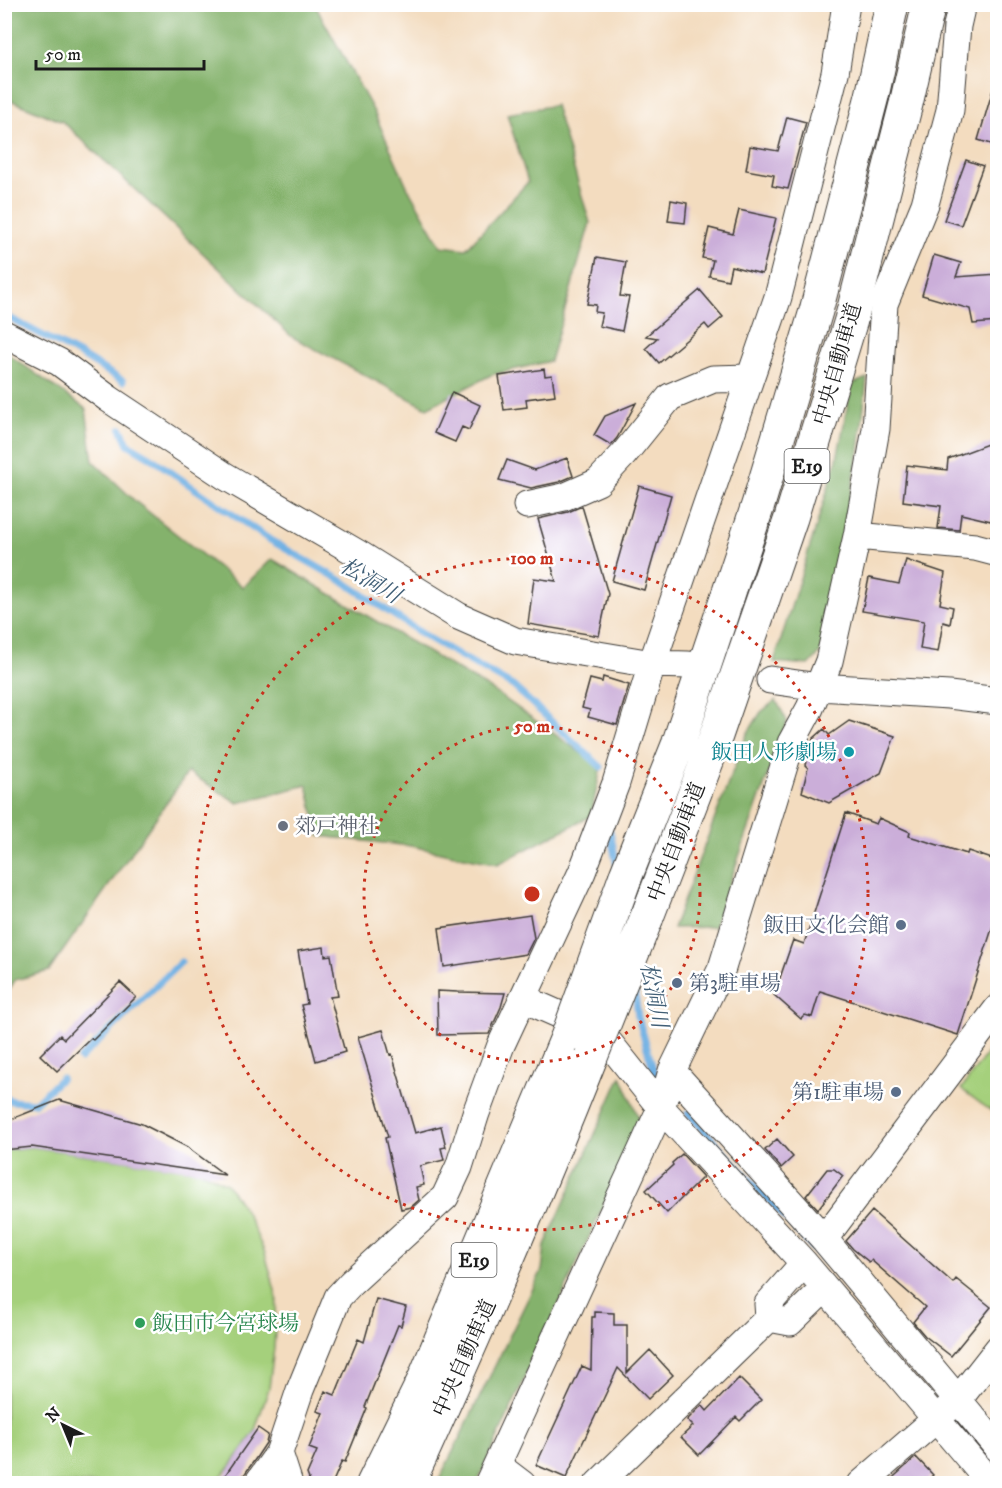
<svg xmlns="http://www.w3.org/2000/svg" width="1002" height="1488" font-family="'IM FELL DW Pica','Noto Serif JP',serif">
<rect width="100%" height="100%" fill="#fff"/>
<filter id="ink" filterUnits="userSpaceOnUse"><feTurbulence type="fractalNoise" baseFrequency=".0167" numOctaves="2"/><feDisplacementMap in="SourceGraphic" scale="12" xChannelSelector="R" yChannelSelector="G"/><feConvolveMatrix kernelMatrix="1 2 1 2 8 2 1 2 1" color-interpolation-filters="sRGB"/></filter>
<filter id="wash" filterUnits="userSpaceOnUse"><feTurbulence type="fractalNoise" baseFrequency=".008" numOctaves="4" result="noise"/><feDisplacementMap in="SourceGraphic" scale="24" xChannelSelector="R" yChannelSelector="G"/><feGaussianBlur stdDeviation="1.35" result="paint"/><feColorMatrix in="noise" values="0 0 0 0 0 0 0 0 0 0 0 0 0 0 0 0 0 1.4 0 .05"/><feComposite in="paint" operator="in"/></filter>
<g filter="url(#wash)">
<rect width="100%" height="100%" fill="#f3dcbf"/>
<path fill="#a5d07c" stroke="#60764c" stroke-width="1.5" d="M997 1039V1115L961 1089Z
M32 1147 201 1171 227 1184 246 1212 265 1253 277 1298 274 1348 269 1388 254 1433 230 1467 214 1483 5 1484V1150Z"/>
<path fill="#84b26c" stroke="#506744" stroke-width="1.5" d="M4 5H315L373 110 407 186 441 246 466 249 528 182 507 114 555 105 590 223 550 361 491 375 427 408 292 337 63 122 5 98Z
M5 352 86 409 93 461 135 501 243 587 272 559 495 692 601 767 591 816 498 864 411 846 319 836 307 785 238 803 188 772 49 971 15 980 5 997Z
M867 378 859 451 821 652 809 665 774 662 837 459 852 384Z
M776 700 787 721 714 927 673 928 747 734 761 712Z
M621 1076 641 1123 477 1483 437 1484 542 1270 545 1245Z"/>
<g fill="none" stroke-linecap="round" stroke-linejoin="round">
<path stroke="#6fb0e3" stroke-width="7" d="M4 315 80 355 123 381
M121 429 128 444 150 457 188 484 270 540 344 582 427 637 513 686 601 767
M610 831 617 867
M634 985 638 1017 657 1082 659 1084
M80 1059 181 962
M4 1097 12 1101 35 1103 61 1078
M688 1113 824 1260"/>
</g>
<g id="blocks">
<path fill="#cbaed9" d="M993 89 998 90V146L978 140Z
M787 117 806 122 788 189 772 186 774 175 746 170 750 146 778 151Z
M966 160 983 166 961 225 944 220Z
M671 200 687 203 685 223 668 221Z
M739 210 776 218 762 274 731 266 728 280 709 276 713 260 702 258 709 228 733 234Z
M934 255 961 263 956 277 998 274V322L973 324 970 309 922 295Z
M597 257 626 262 620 296 629 297 622 331 599 326 602 313 595 312 596 305 587 304Z
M700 290 723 317 709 329 705 324 659 363 646 348 657 338 646 336Z
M544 369 545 376 552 375 555 395 526 399 527 407 504 410 499 376Z
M452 392 480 405 469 430 462 427 455 442 434 433Z
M636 403 617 438 611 445 594 435 605 416Z
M998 440V494L991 521 961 514 959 530 938 528 941 506 903 501 907 465 947 470 948 459Z
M567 458 573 476 559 482 531 488 499 480 507 460 535 470Z
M639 486 671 495 644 590 612 581Z
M582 506 608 594 599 636 528 624 534 578 556 581 538 519 568 512Z
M906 560 945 573 940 604 953 607 950 624 943 622 938 652 920 649 924 621 862 611 869 578 899 584Z
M603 677 629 685 617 725 588 717 590 710 582 708 590 679 602 682Z
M849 721 895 736 881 773 829 803 802 792 808 768 805 765 813 739 824 729 829 735Z
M846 813 876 824 879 818 910 832 909 836 967 854 968 851 998 861V910L958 1035 820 991 812 1017 805 1015 801 1019 774 995 793 940 804 944Z
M530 915 534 938 526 954 444 967 439 928Z
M324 947 325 956 331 955 338 996 330 997 345 1052 316 1061 301 1005 307 1004 298 951Z
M120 982 136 997 93 1040 91 1038 57 1071 40 1055 60 1035 64 1039Z
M437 991 458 992 505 993 501 1007 489 1034 438 1035Z
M383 1030 390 1055 392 1054 415 1133 441 1126 446 1147 441 1148 444 1160 420 1166 424 1185 416 1187 419 1200 411 1207 401 1209 385 1138 388 1137 358 1037Z
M59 1100 142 1124 187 1147 225 1175 32 1147 4 1150V1122Z
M777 1139 793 1157 781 1168 765 1150Z
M682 1154 703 1177 667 1213 646 1190 673 1165 672 1163Z
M827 1169H834L843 1176 818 1209 806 1196Z
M872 1211 953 1283 956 1279 991 1307 951 1356 925 1336 913 1322 925 1307 871 1260 869 1262 853 1249 846 1241Z
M376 1299 406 1307 401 1326 398 1325 365 1407 367 1408 345 1462 342 1461 332 1484H311L307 1474 317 1451 309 1448 323 1413 317 1411 325 1391 335 1395 358 1339 364 1342Z
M595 1312 614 1313V1325H627V1373L650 1350 673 1375 648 1399 618 1368 566 1478 536 1465 582 1366 591 1370 592 1317H595Z
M739 1378 761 1400 740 1421 736 1417 699 1455 681 1437 693 1426 687 1420 702 1405 707 1411Z
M258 1428 268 1435 266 1443 256 1458 244 1475 234 1484H219Z
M916 1457 933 1475 924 1484H886Z"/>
</g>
</g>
<g filter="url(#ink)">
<use href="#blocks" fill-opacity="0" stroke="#3c3934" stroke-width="1.5"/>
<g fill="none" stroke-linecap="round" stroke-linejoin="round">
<defs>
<path id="minor" d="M4 334 59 362 109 399 225 476 362 556 458 616 515 641 652 664 688 665
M527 505 564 497 598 482 624 454 670 397 713 379 749 378
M857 536 975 547 998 553
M770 680 819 687 949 695 998 701
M524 999 558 1014 587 1024 610 1044 661 1108 804 1263 991 1484
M672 1071 824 1239 998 1448
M824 1239 998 1008
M769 1318 790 1322 825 1288
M279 1453 289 1484
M497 1465 522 1484
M257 1484 279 1453 300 1390 338 1297 351 1283 445 1197 459 1167 476 1113 501 1045 582 872 616 783 652 664 778 297 835 73 846 4
M488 1484 661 1108 672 1071 722 968 791 743 810 708 829 661 857 536 876 429 884 304 925 204 950 110 957 26 962 4
M598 1484 769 1318 768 1304 804 1263
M861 1484 958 1400 998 1349"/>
<path id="highway" d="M625 878 678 745 758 505 816 311 872 96 892 4
M647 917 709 756 791 518 851 320 906 104 929 4
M373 1484 423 1382 568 1035
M408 1484C472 1343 534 1201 591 1057"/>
</defs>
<use href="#minor" stroke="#3c3934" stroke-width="29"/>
<use href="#highway" stroke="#3c3934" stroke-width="35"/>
<use href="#minor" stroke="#fff" stroke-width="27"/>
<use href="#highway" stroke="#fff" stroke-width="33"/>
<defs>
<path id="highway-bridge" d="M568 1035 625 878
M591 1057 647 917"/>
</defs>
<use href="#highway-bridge" stroke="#3c3934" stroke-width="35" stroke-linecap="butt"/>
<use href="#highway-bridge" stroke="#fff" stroke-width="33"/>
</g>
</g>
<g fill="none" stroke="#c8321e" stroke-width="3" stroke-dasharray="3 6">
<circle cx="532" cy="894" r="168"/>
<circle cx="532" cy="894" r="336"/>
</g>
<circle fill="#0f9aa8" stroke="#fff" stroke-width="2" cx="849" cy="752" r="6"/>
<circle fill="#6b7280" stroke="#fff" stroke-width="2" cx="283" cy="826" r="6"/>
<g fill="#5c6f8a" stroke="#fff" stroke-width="2">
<circle cx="901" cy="925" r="6"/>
<circle cx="677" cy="983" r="6"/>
<circle cx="896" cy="1092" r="6"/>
</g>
<circle fill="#2e9e5b" stroke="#fff" stroke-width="2" cx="140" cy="1323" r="6"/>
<g text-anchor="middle" stroke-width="5" stroke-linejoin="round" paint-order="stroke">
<g fill="#fff" stroke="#606060" stroke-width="1.5">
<rect x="784.5" y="449" width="45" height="34" rx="4.5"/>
<rect x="451.5" y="1243" width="45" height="34" rx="4.5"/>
</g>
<g font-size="20" font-weight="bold" fill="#1c1c1c">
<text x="807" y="473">E19</text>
<text x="474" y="1267">E19</text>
</g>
<g font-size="21" fill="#1c1c1c" stroke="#fff">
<text transform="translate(837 364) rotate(-74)" y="7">中央自動車道</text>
<text transform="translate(676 842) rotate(-69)" y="7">中央自動車道</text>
<text transform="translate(464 1358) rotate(-66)" y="7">中央自動車道</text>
</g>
<g font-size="21" fill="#0d838f" stroke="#fff" text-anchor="end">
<text x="837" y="759">飯田人形劇場</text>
</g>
<g font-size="21" fill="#5b616d" stroke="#fff" text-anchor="start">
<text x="295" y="833">郊戸神社</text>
</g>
<g font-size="21" fill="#4e5e75" stroke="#fff" text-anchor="end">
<text x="889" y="932">飯田文化会館</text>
<text x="689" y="990" text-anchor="start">第3駐車場</text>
<text x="884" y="1099">第1駐車場</text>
</g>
<g font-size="21" fill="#27864d" stroke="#fff" text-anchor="start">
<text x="152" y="1330">飯田市今宮球場</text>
</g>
<g font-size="22" font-style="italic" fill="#415f76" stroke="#fff">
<text transform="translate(371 580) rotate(31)" y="8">松洞川</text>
<text transform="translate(655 995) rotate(79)" y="8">松洞川</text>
</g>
</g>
<circle cx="532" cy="894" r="9" fill="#c8321e" stroke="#fff" stroke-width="3"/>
<g font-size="18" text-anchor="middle" font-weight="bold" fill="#c8321e" stroke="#fff" stroke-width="5" stroke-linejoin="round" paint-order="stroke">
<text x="532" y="564">100 m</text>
<text x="532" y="732">50 m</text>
</g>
<rect width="1002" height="1488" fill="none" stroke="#fff" stroke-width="24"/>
<g transform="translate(63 1425) rotate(317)" stroke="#ffffff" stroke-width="4.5" paint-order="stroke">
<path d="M0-4.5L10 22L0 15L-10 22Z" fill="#1c1c1c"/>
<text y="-9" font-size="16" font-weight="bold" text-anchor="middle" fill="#1c1c1c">N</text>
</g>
<path d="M36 60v9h168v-9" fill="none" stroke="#1c1c1c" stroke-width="3"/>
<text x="45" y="60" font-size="18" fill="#1c1c1c" stroke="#ffffff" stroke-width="4.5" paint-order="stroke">50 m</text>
</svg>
